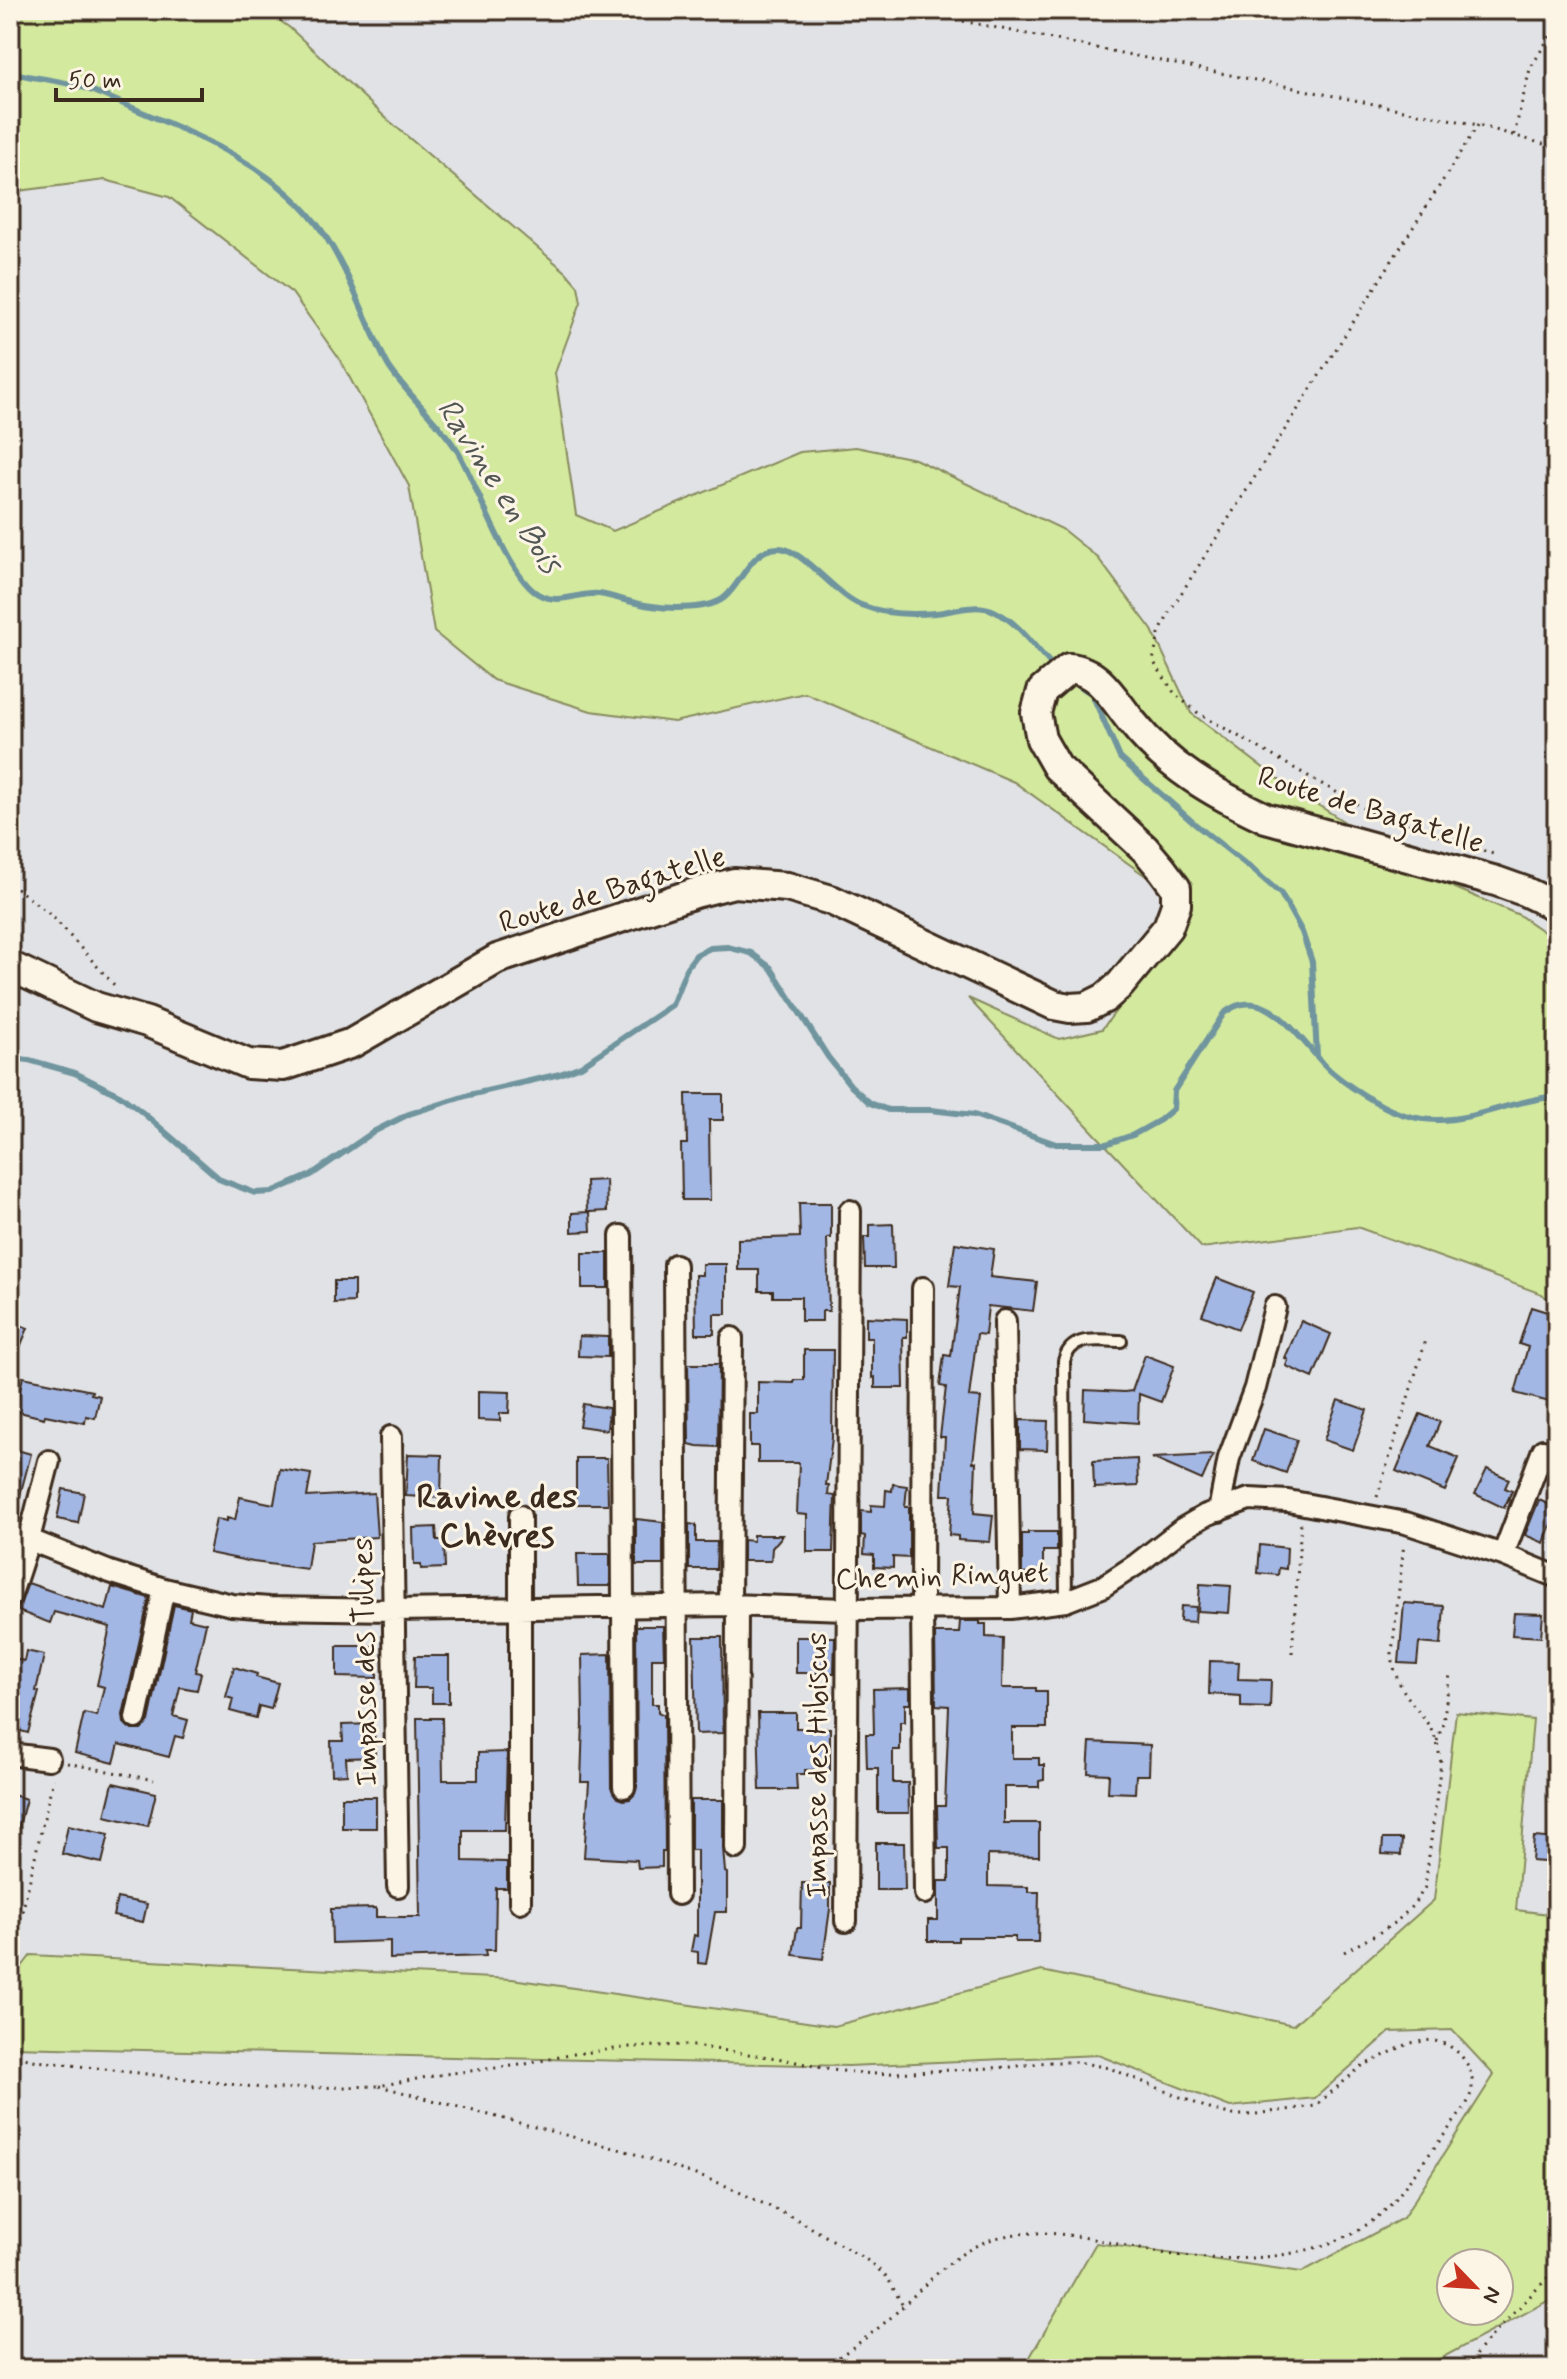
<svg xmlns="http://www.w3.org/2000/svg" width="1567" height="2379" font-family="Mynerve,sans-serif">
<rect width="100%" height="100%" fill="#e1e2e5"/>
<filter id="ink" filterUnits="userSpaceOnUse"><feTurbulence type="fractalNoise" baseFrequency=".0125" numOctaves="2"/><feDisplacementMap in="SourceGraphic" scale="16" xChannelSelector="R" yChannelSelector="G"/><feConvolveMatrix kernelMatrix="1 2 1 2 8 2 1 2 1" color-interpolation-filters="sRGB"/></filter>
<g filter="url(#ink)">
<path fill="#d3e99e" stroke="#878a5e" stroke-width="2" fill-rule="evenodd" d="M10 10H265L290 28 387 119 566 272 578 286 581 302 555 373 576 515 613 531 800 452 856 447 915 459 1062 529 1098 558 1152 630 1191 713 1282 782 1434 879 1519 915 1557 941V1308L1542 1294 1357 1227 1202 1248 968 998 1059 1039 1102 1029 1177 931 1170 900 1150 879 1014 782 805 693 674 722 591 711 493 680 434 632 409 486 340 360 292 293 169 197 105 180 10 192Z
M1456 1712 1533 1720 1516 1910 1557 1915V2296L1421 2369H1023L1096 2243 1302 2272 1403 2218 1494 2075 1452 2030 1390 2032 1315 2098 1230 2107 1098 2055 848 2066 10 2047V1982L31 1955 512 1979 834 2026 1042 1971 1293 2025 1434 1900ZM1451 2263H1499V2311H1451Z"/>
<g fill="none" stroke-linecap="round" stroke-linejoin="round">
<path stroke="#70959e" stroke-width="6" d="M10 75 18 74C40 79 64 81 85 88 104 95 123 104 142 112 208 140 280 171 322 231 344 263 358 301 374 336 379 346 383 357 389 367 409 397 439 421 458 452 477 484 508 577 538 594 559 606 578 592 599 594 617 597 634 604 652 606 670 609 711 610 725 597 743 582 750 549 778 548 801 547 835 595 861 605 883 614 912 615 935 613 955 611 977 602 996 612 1021 624 1035 649 1055 668
M1070 680 1092 694 1120 758 1196 825 1252 869 1281 894 1302 932 1312 962 1317 1056
M10 1058 29 1060 75 1073 121 1096 143 1113 221 1180 255 1193 272 1192 311 1175 375 1131 409 1114 469 1095 560 1074 581 1066 672 1005 687 967 696 955 710 948 727 947 751 953 771 968 828 1057 851 1086 870 1103 888 1110H931L974 1115 1056 1144H1106L1133 1135 1160 1120 1173 1109 1174 1091 1224 1013C1269 978 1303 1048 1333 1073 1345 1083 1360 1093 1374 1101 1443 1143 1488 1103 1557 1096"/>
</g>
<path fill="#a3b7e5" stroke="#3b2a1e" stroke-width="2" d="M686 1094H723V1120H709L710 1200H682L681 1144H687Z
M606 1180 607 1211 590 1212 591 1231 572 1232V1213L589 1212H587L586 1181Z
M799 1203H831V1238H827L829 1311H822V1321H801V1297H773V1291H759V1270H738V1239L800 1237Z
M893 1224 894 1268H865L864 1237H870V1225Z
M955 1243 994 1249 990 1277 1037 1282 1033 1311 988 1306 985 1335 977 1334 969 1397 981 1398 973 1462H976L974 1513 993 1515 990 1542 958 1540V1536L949 1535 952 1495H942L945 1437H940L946 1387 940 1386 944 1355 951 1356 960 1287 949 1286Z
M582 1253H608V1288H582Z
M702 1264H726V1314H714V1334H696L695 1275H702Z
M1217 1278 1253 1292 1238 1329 1202 1315Z
M334 1281H354V1302L334 1303Z
M1531 1307 1557 1315V1404L1515 1393 1528 1347 1519 1344Z
M866 1317 907 1319V1337H903L904 1388H875V1377L872 1378V1338H866Z
M10 1321 28 1328 10 1371Z
M1301 1321 1331 1334 1313 1378 1286 1366 1288 1360 1285 1358Z
M579 1336 608 1337V1357L578 1356Z
M804 1350H833L832 1438 826 1485H829L828 1495 835 1496 833 1552H807V1515L797 1514 799 1463H758V1446H750V1414H758V1382L794 1383V1380H804Z
M1145 1355 1174 1366 1161 1402 1139 1394 1138 1423 1084 1419 1085 1390 1124 1392 1132 1391Z
M688 1364H719L718 1447 697 1446 689 1444Z
M23 1377 92 1391 91 1394 100 1396 95 1418 86 1416 85 1423 45 1415 44 1418 15 1411Z
M478 1391 510 1392 509 1413H500V1421L478 1420Z
M1338 1400 1367 1410 1353 1450 1324 1440Z
M583 1404 609 1408 607 1430 579 1426Z
M1420 1414 1440 1422 1430 1446 1459 1458 1445 1491 1396 1471Z
M1020 1420 1048 1421 1047 1450 1020 1449Z
M1264 1429 1297 1440 1286 1473 1253 1461Z
M10 1448 31 1454 15 1514H10Z
M408 1454 442 1455 441 1498 406 1496Z
M1213 1455 1202 1480 1152 1458Z
M576 1458H607L608 1504H576Z
M1137 1459 1138 1486 1094 1488 1093 1461Z
M280 1469 311 1474 307 1497 374 1493 377 1537 311 1541 307 1569 253 1562 209 1553 216 1519 227 1521V1518L235 1520 240 1497 274 1504Z
M1487 1469 1509 1479 1505 1488 1512 1491 1504 1508 1475 1494Z
M893 1484 907 1486 905 1507H909V1558L893 1557V1568L874 1567V1555L864 1554 865 1536 861 1535V1511L871 1512V1505L885 1506 886 1490 892 1491Z
M63 1489 84 1493 78 1523 57 1519Z
M1539 1500 1557 1508 1544 1543 1525 1535Z
M636 1519 663 1522V1565H636Z
M689 1524 696 1525V1542H717L716 1569H689Z
M436 1527 437 1540H444L445 1568 421 1569V1565H414L413 1528Z
M1028 1532H1057V1551H1043V1573L1022 1574V1534H1028Z
M753 1535H783L772 1548 771 1561H743V1540L753 1541Z
M1260 1545 1287 1548 1286 1569 1279 1568 1278 1575 1258 1573Z
M577 1554H610V1586H578Z
M28 1583 106 1610 112 1587 149 1598 123 1715 124 1723 132 1730H141L149 1721 174 1605 191 1609 189 1619 206 1623 195 1672 201 1673 197 1690 180 1687 173 1716 188 1720 183 1738 175 1736 169 1757 119 1744 114 1763 75 1753 84 1713 97 1716 104 1687 97 1685 110 1627 54 1612 50 1623 18 1611Z
M1200 1584 1231 1586 1229 1613 1198 1611Z
M1404 1603 1444 1606 1441 1645 1419 1643 1417 1664 1399 1663Z
M1181 1606 1196 1607 1195 1622 1180 1621Z
M1514 1613 1543 1614 1541 1637 1512 1635Z
M960 1621H980V1624H986V1637L1003 1638 1002 1688H1036V1691H1047V1728H1012V1758H1039V1765H1044V1780L1039 1781V1787H1004V1823H1039V1856L988 1855V1886L1028 1887V1892H1039L1038 1942H1015V1937H958V1941H928V1920H938V1881H949V1848H938L937 1806H945L949 1706 936 1705 935 1633H959Z
M636 1626H663L664 1658H652V1704H658V1712L664 1715 665 1851H662V1867L638 1868 637 1860 584 1857 589 1782H581L583 1721 582 1655 610 1654 611 1788 617 1798 623 1800 630 1799 635 1794 637 1787Z
M694 1637H722L723 1733 696 1734Z
M796 1637H835L834 1673H796Z
M337 1646H377V1678L337 1677Z
M26 1651 44 1655 36 1691 39 1692 28 1733 10 1728V1658L24 1661Z
M415 1656H449V1703H432V1688H414Z
M1210 1661 1239 1662 1238 1679 1271 1680 1270 1708 1241 1707V1696L1209 1694Z
M234 1667 257 1674 256 1677 278 1683 271 1709 259 1706 256 1718 230 1711 233 1699 226 1697Z
M910 1688V1704H905V1722H900V1750H893V1783H908L909 1813H878V1768H867L866 1734H874L873 1689Z
M758 1713H796V1728H830V1770H805V1774H796L797 1790H760Z
M417 1718H442L443 1780H478V1753L507 1752 505 1830H463V1861L507 1862V1888H496L495 1950H485L486 1956 390 1959V1941L332 1943 331 1909 376 1908V1917H420Z
M374 1724 375 1757 346 1758 347 1774 332 1775 331 1741H343L342 1725Z
M1090 1742 1150 1745 1149 1775H1136L1135 1793 1108 1792 1109 1774 1088 1773Z
M113 1783 156 1793 148 1826 105 1816Z
M10 1794 26 1799 15 1841 10 1840Z
M342 1797H376V1828H342Z
M691 1800H723V1848L725 1872 727 1873V1912H715L706 1964 698 1963V1952L691 1951 694 1935 697 1936V1850H691Z
M68 1825 109 1834 102 1863 62 1854Z
M1534 1837 1557 1839V1863L1532 1861Z
M1383 1839H1402L1401 1855 1382 1854Z
M876 1843H904L905 1890H876Z
M802 1883H830V1909L823 1959 793 1955 797 1928H801Z
M117 1898 147 1904 143 1922 113 1916Z"/>
<g fill="none" stroke-linecap="round" stroke-linejoin="round">
<defs>
<path id="lane" d="M1066 1601 1064 1361C1071 1334 1097 1341 1121 1341"/>
<path id="street" d="M621 1236 624 1787
M675 1265 678 1894
M923 1288 922 1608 925 1893
M1005 1321 1010 1608
M391 1437 398 1886
M1219 1511 1229 1458 1255 1388 1275 1307
M520 1516V1902
M10 1532 110 1572 164 1589 232 1605 269 1608 393 1610 730 1605 846 1609 1010 1608 1066 1601 1102 1587 1137 1564 1182 1529 1206 1515 1249 1499 1288 1501 1406 1523 1503 1555 1557 1577
M1503 1555 1543 1450
M10 1597 29 1539 49 1461
M730 1605 732 1338
M136 1718 164 1589
M10 1754 49 1759
M736 1848 737 1606
M846 1921 850 1211"/>
<path id="secondary" d="M10 966 96 1007 147 1022 248 1064 283 1066 352 1043 497 959 695 893 734 883 787 887 831 900 1054 1005 1070 1008 1087 1007 1105 998 1120 985 1168 927 1176 905V888L1162 869 1145 849 1057 767 1041 739 1036 713 1042 691 1069 668C1099 670 1114 700 1132 722 1167 767 1215 794 1266 818L1496 881 1524 891 1557 907"/>
</defs>
<use href="#lane" stroke="#3b2a1e" stroke-width="16"/>
<use href="#street" stroke="#3b2a1e" stroke-width="26"/>
<use href="#secondary" stroke="#3b2a1e" stroke-width="34"/>
<path stroke="#3b2a1e" stroke-width="3" stroke-dasharray="2 6" stroke-linecap="butt" d="M908 10 1478 125 1557 148
M1478 125 1170 611 1159 634 1153 661 1175 694 1198 713 1369 811 1496 855
M1514 135 1530 69 1557 24
M10 883 52 916 115 986
M1377 1497 1427 1337
M1292 1653 1301 1521
M1437 1741 1443 1724 1450 1674
M67 1763 154 1780
M17 1935 53 1779
M1344 1952C1379 1932 1404 1924 1425 1887L1441 1762C1439 1756 1439 1749 1437 1743 1424 1706 1395 1698 1392 1653L1404 1543
M10 2055 38 2061 271 2089 378 2086 444 2074 521 2065 574 2054 630 2047 687 2045 783 2059 831 2070 873 2074 1011 2067 1048 2062H1078L1109 2068 1210 2109 1233 2115H1248L1315 2106 1362 2066 1410 2043 1432 2040 1448 2045 1460 2054 1469 2067 1472 2079V2091L1466 2106C1447 2131 1429 2155 1410 2179 1402 2190 1394 2203 1383 2212 1325 2265 1218 2265 1145 2250 1097 2240 1048 2226 1000 2237 954 2248 923 2289 889 2319 867 2338 844 2354 820 2369
M379 2086 626 2151 722 2184 798 2220 870 2262 887 2277 903 2306
M1468 2369 1473 2358 1483 2345 1557 2268"/>
<use href="#lane" stroke="#fcf5e5" stroke-width="10"/>
<use href="#street" stroke="#fcf5e5" stroke-width="20"/>
<use href="#secondary" stroke="#fcf5e5" stroke-width="28"/>
</g>
</g>
<g text-anchor="middle" stroke-width="6" stroke-linejoin="round" paint-order="stroke">
<g font-size="30" fill="#3b2a1e" stroke="#fcf5e5">
<text transform="translate(1371 809) rotate(17)" y="10">Route de Bagatelle</text>
<text transform="translate(612 889) rotate(-17)" y="10">Route de Bagatelle</text>
<text transform="translate(942 1575) rotate(-2)" y="10">Chemin Ringuet</text>
<text transform="translate(364 1662) rotate(-91)" y="10">Impasse des Tulipes</text>
<text transform="translate(816 1765) rotate(-90)" y="10">Impasse des Hibiscus</text>
</g>
<g font-size="32" font-style="italic" fill="#515654" stroke="#fcf5e5">
<text transform="translate(500 485) rotate(57)" y="11">Ravine en Bois</text>
</g>
<g font-size="34" font-weight="bold" fill="#3b2a1e" stroke="#fcf5e5">
<text x="497" y="1507">Ravine des<tspan x="497" dy="39">Chèvres</tspan></text>
</g>
</g>
<rect width="1567" height="2379" fill="none" stroke="#fcf5e5" stroke-width="40"/>
<rect x="20" y="20" width="1527" height="2339" fill="none" stroke="#3b2a1e" stroke-width="3" filter="url(#ink)"/>
<g transform="translate(1475 2287) rotate(115)"><circle r="38" fill="#fcf5e5" stroke="#afa495" stroke-width="2"/>
<path d="M0-6L14 30L0 20L-14 30Z" fill="#c8321e"/>
<text y="-12" font-size="22" font-weight="bold" text-anchor="middle" fill="#3b2a1e">N</text>
</g>
<path d="M56 88v12h146v-12" fill="none" stroke="#3b2a1e" stroke-width="4"/>
<text x="68" y="88" font-size="24" fill="#3b2a1e" stroke="#fcf5e5" stroke-width="6" paint-order="stroke">50 m</text>
</svg>
